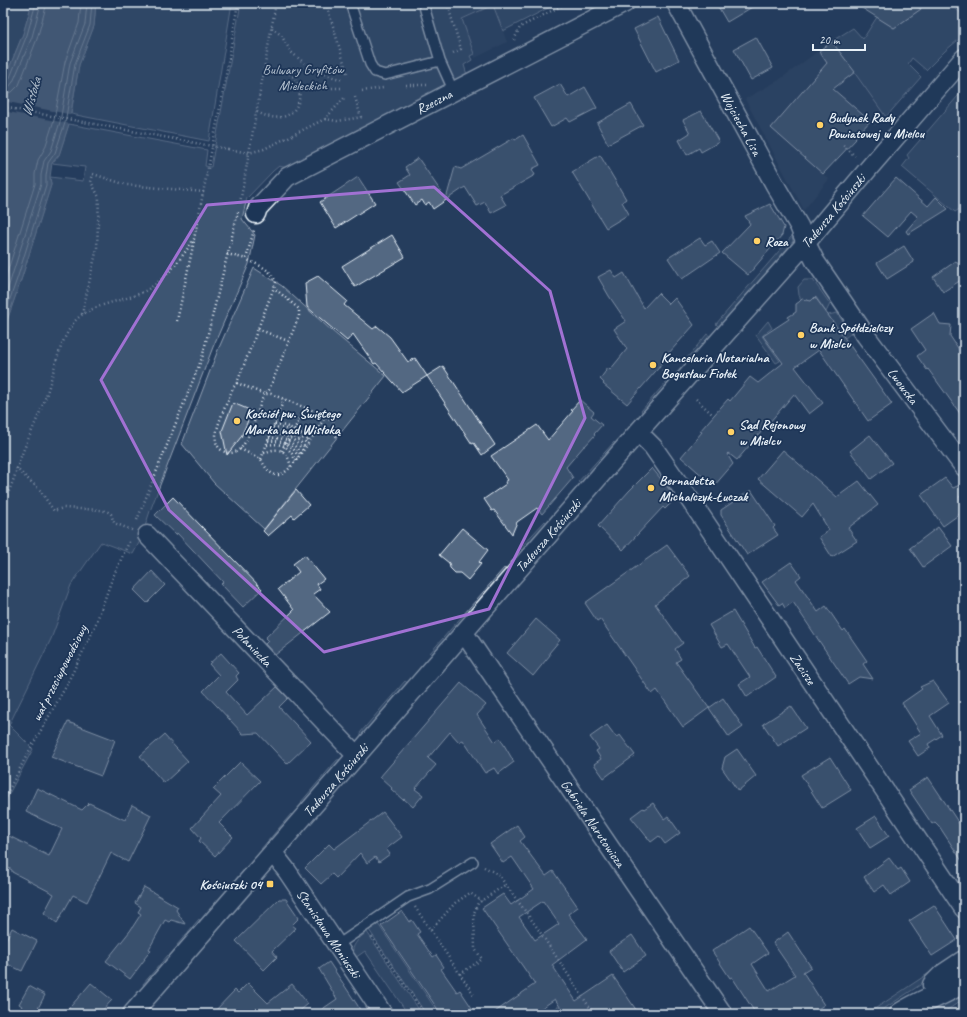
<svg xmlns="http://www.w3.org/2000/svg" width="967" height="1017" font-family="Caveat,sans-serif">
<rect width="100%" height="100%" fill="#253d5d"/>
<filter id="ink" filterUnits="userSpaceOnUse"><feTurbulence type="fractalNoise" baseFrequency=".025" numOctaves="2"/><feDisplacementMap in="SourceGraphic" scale="8" xChannelSelector="R" yChannelSelector="G"/><feConvolveMatrix kernelMatrix="1 2 1 2 8 2 1 2 1" color-interpolation-filters="sRGB"/></filter>
<g filter="url(#ink)">
<path fill="#334a68" d="M493 5 507 42 475 58 462 19Z
M832 41 886 117 882 118 875 126 870 122 855 138 856 139 823 174 829 179 804 210 745 99 779 80Z"/>
<path fill="#3e5472" stroke="#93a2b5" d="M3 3H32L23 34 3 83Z
M96 3H232L209 141 71 114 79 65 94 26Z
M241 3H558L503 31 493 5 462 19 474 54 470 56 472 60 464 65 467 75 287 168 279 166 273 171 247 198 242 219 255 235 249 264 213 347 150 511 141 539 133 554 101 542 71 585 51 639 9 725 33 749 3 805V332L22 277 51 185 50 177 83 181 85 167 52 163 59 155 69 124 207 150 205 166 211 167Z
M926 3H947L964 15V35L945 51 926 70 912 58 908 64 921 77 886 117 832 41 853 28 863 39 877 17 894 28 921 9V6Z
M964 89V206L955 212 902 167 909 158 907 155Z
M792 236 793 241 791 244 719 327 716 324Z
M254 268 282 286 332 331 386 376 264 529 214 483 182 444 218 350Z
M804 280H813L830 304 826 312 816 297 808 303 801 300 799 295 798 287Z
M837 313 851 333 845 338 828 315Z
M768 321 772 328 762 336 780 361 776 363 756 335Z
M707 334 711 337 690 361 687 358Z
M667 381 670 384 644 414 641 411Z
M614 442 617 445 582 485 578 482Z
M545 521 548 524 524 552 520 548Z
M504 568 507 571 433 656 430 653Z
M405 681 409 684 363 737 360 733Z
M343 759 305 804 301 802 337 760Z
M291 814 294 817 264 851 261 849Z
M199 919 201 924 181 947 177 945Z
M378 924 439 1014H426L369 930Z
M367 932 422 1014H408L365 951 355 958C348 948 359 938 367 932Z
M964 950V956L876 1014H867Z
M168 955 171 959 145 988 143 984Z
M964 987V999L941 1014H923Z"/>
<path fill="#657890" stroke="#99a8ba" d="M32 3H96L94 26 79 65 69 124 59 155 52 163 50 177 51 185 22 277 3 332V83L23 34Z"/>
<path fill="#253d5d" d="M3 101 73 115 71 124 3 111Z"/>
<g fill="none" stroke-linecap="round" stroke-linejoin="round">
<path stroke="#b4c1ce" stroke-width="1" d="M3 83H6L9 80 27 35 36 3
M3 88 9 87 13 82 32 37 41 3
M3 94 12 92 19 85 37 39 47 3
M3 286 35 184V174L38 160 45 148 54 120 65 62 79 23 81 3
M3 304 41 184V175L44 161 51 151 60 122 70 63 85 24 87 3
M3 319 18 276 46 185V176L48 163 55 153 65 123 75 64 90 25 92 3"/>
</g>
<path fill="#536782" stroke="#e8f1f8" fill-rule="evenodd" d="M716 3H759L727 22Z
M854 3H911L921 9 894 28Z
M658 17 679 60 656 72 634 29Z
M756 37 773 68 751 80 734 49Z
M832 42 855 72 833 89 870 121 855 138 856 139 823 174 771 128 827 63 819 51Z
M560 84 568 97 585 87 597 108 570 122 567 118 551 127 534 98Z
M631 104 643 125 608 144 597 123Z
M701 111 719 142 701 152 699 148 687 155 679 140 690 133 683 120Z
M523 135 540 165 532 169 535 175 500 195 506 205 491 213 485 202 477 206 465 187 433 209 429 202 425 205 422 200 415 205 399 182 410 175 405 167 418 158 446 199 455 167 461 169 514 138 515 140Z
M600 155 626 199 622 202 629 214 606 228 572 172Z
M358 177 375 203 336 228 320 202Z
M896 178 928 206 936 197 948 209 908 234 906 231 918 217 911 211 888 237 863 216Z
M770 204 784 227 782 235 748 275 722 253 750 224 745 216Z
M392 235 405 257 355 287 342 266Z
M700 238 705 245 712 241 720 253 682 279 668 258Z
M904 246 914 262 887 279 877 263Z
M956 261 964 273V278L943 292 933 277Z
M611 270 616 278 624 273 644 308 658 293 669 304 675 298 694 325 660 363 662 364 627 404 603 384 604 383 600 379 608 368 610 370 627 349 614 329 626 321 609 296 598 277Z
M318 276 347 301 344 305 373 329 377 326 390 337 408 362 415 358 427 376 402 392 376 363 374 364 353 334 347 341 307 307 305 283Z
M815 297 892 404 868 421 819 350 795 367 823 403 809 414 794 394 737 460 728 453 727 454 733 464 714 486 681 457 702 432 700 431 728 399 730 401 750 377 758 383 783 363 763 336 789 319 788 317 796 312V304L799 302 802 299 811 301Z
M934 313 940 324 951 325 950 336 964 357V419L928 369 927 370 917 356 925 350 911 329Z
M443 366 495 445 482 455 474 443 472 444 427 376Z
M580 400 594 412 591 416 602 425 594 434 595 435 585 446H584L566 467 573 478 542 514 537 508 517 522 512 534 494 510 492 511 484 499 506 484 505 482 508 480 491 456 537 425 548 440 573 411 571 410Z
M233 403 252 411 241 437 227 455 222 431Z
M870 435 892 463 871 479 850 451Z
M783 450 837 497 859 481 878 505 848 528 857 541 832 557 819 537 829 530 813 504 802 517 758 479Z
M652 468 676 498 665 509 663 507 623 550 598 526 629 491Z
M945 478 953 488 964 483V492L959 497 964 504V511L943 526 921 495Z
M296 490 309 505 294 518 292 515 268 536 263 531Z
M751 490 775 526 773 528 778 535 747 555 721 515V510Z
M173 497 262 589 243 607 221 584 223 582 177 533 176 535 155 515Z
M938 527 952 546 923 567 910 548Z
M462 528 488 550 479 562 481 564 468 580 460 573H455L450 568 449 563 439 555Z
M667 545 690 576 655 604 683 643 675 649 681 659 676 662 709 708 683 727 657 690 652 694 600 619 597 621 585 603Z
M305 555 324 579 317 584 320 589 313 594 330 612 275 655 265 644 268 641 265 638 294 610 278 589 299 572 293 564Z
M791 562 801 576 796 580 818 612 826 606 843 631 845 629 867 661 863 664 873 679 859 677 848 684 793 602 785 608 782 603 779 605 762 582Z
M152 571 165 585 147 603 134 590Z
M733 611 755 648 757 647 776 677 747 697 739 684 750 677 728 644 722 647 709 625Z
M536 619 560 640 549 653 550 655 533 676 507 653Z
M221 653 239 673 236 676 238 680 226 692 247 715 277 687 288 698 279 707 311 741 287 764 258 733 243 734 203 691 219 675 209 664Z
M933 681 949 703 930 716 942 735 928 744 930 748 918 756 908 741 921 733 902 703 922 689 920 687Z
M461 683 486 705 477 715 495 742 500 738 514 762 498 774 494 768 485 773 463 740 459 742 450 732 428 758 436 765 415 789 423 795 413 807 404 799 403 800 391 789 392 788 380 777Z
M723 698 743 727 729 737 709 708Z
M791 706 806 728 778 746 763 724Z
M68 722 115 740 101 776 51 757Z
M607 725 616 737 620 735 635 755 604 778 594 764 601 759 596 751 599 749 590 737Z
M164 735 188 761 164 783 140 756Z
M737 749 756 776 738 791 722 768 725 757Z
M830 757 851 790 822 808 801 775Z
M240 762 260 781 219 823 233 837 215 856 199 841 201 838 192 828 221 796 213 789Z
M928 777 964 831V864L939 826 935 822 932 824 909 790Z
M37 788 82 810 89 803 125 820 132 805 151 815 128 862 111 853 87 902 73 895 57 923 44 913 54 894 12 872V870L3 865V833L49 856 62 829 26 812Z
M653 803 664 819 668 816 680 833 665 844 659 836 651 842 631 817 643 808 644 809Z
M383 812 402 837 386 849 390 854 379 862 375 857 367 863 360 853 336 878 332 874 321 884 305 868 329 844 334 849Z
M876 816 889 836 870 848 857 828Z
M517 825 525 837 520 841 540 868 546 876 553 871 578 907 568 914 587 939 552 965 576 1001 613 976 639 1014H556L562 1010 555 999 533 1014H492L535 984 482 908 503 894 511 905 534 889 512 857 503 863 490 844ZM543 901 559 924 535 940 519 917Z
M889 858 898 870 901 868 910 882 891 895 884 885 874 892 864 877Z
M144 887 178 907 176 910 185 924 171 920 169 922 165 920 149 949 151 950 144 959H145L130 979 106 961 130 931 141 914 138 912 141 907 135 903Z
M279 899H286L299 918 292 925 296 928 272 951 277 957 264 970 236 941Z
M934 905 957 940 932 956 909 921Z
M402 911 409 922 412 920 420 932 417 934 433 957 436 955 444 967 441 969 457 992 460 990 476 1014H441L381 926Z
M749 926 768 953 752 964 769 991 795 975 773 943 788 932 811 967 803 972 824 1005 810 1014H756L732 977 730 978 712 951Z
M12 928 37 941 22 971 3 962V945Z
M632 935 646 956 623 972 609 951Z
M329 962 358 1006 362 1014H315L337 999 319 969Z
M91 983 112 1000 99 1014H64Z
M248 983 268 1003 292 984 308 1004 296 1014H212L235 990 238 993Z
M29 986 45 995 35 1014H17L22 1006 19 1004Z"/>
<g fill="none" stroke-linecap="round" stroke-linejoin="round">
<defs>
<path id="service" d="M350 3 370 64 375 72 385 75 440 61
M423 3 440 61 454 92
M336 946 408 897 430 889 473 862"/>
<g id="minor">
<path id="s1" d="M676 3 775 185 799 226 806 243 815 261 866 336 964 467"/>
<path id="s2" d="M256 214 258 208 287 177 625 3"/>
<path id="s3" d="M638 432 653 447 699 513 964 909"/>
<path id="s4" d="M147 535 357 756"/>
<path id="s5" d="M464 633 723 1014"/>
<path id="s6" d="M273 853 287 871 383 1014"/>
<path id="s7" d="M132 1014 638 432 806 243 869 168 964 58"/>
</g>
<path id="tertiary" d="M934 985 943 976 964 962
M901 1014C921 1001 944 994 964 981"/>
</defs>
<use href="#service" stroke="#e8f1f8" stroke-width="12"/>
<use href="#minor" stroke="#e8f1f8" stroke-width="21"/>
<use href="#tertiary" stroke="#e8f1f8" stroke-width="25"/>
<path stroke="#e8f1f8" stroke-width="2.5" stroke-dasharray="1 3" stroke-linecap="butt" d="M326 3 348 76
M447 3 461 49 451 54
M272 28 281 35 291 52 308 66 323 74 343 80
M514 40 520 27 567 3
M406 85H427
M300 90 333 88H342
M362 91 383 88
M355 97 361 117
M257 112C310 139 315 57 264 72
M325 119 337 121 363 117
M843 145 855 156
M228 149 249 153 264 149 325 119 346 96
M240 203 276 3
M227 254 246 259 254 230
M82 314 97 248 99 197 91 182 93 174 127 185 204 192
M177 321 194 241
M258 329 288 341
M659 367 668 374
M237 383 233 388C228 401 214 429 216 441 218 453 233 457 241 448 250 438 259 407 264 394L269 390 299 316V309L274 288
M696 399 713 415
M326 416 333 421 334 433 337 437
M275 424C289 426 299 430 309 442
M273 427C287 428 300 432 307 445
M272 431C287 431 297 436 305 448
M271 434C285 434 295 438 303 451
M269 438C283 437 294 441 300 454
M268 441C282 440 293 444 298 457
M267 445C283 442 290 447 296 462
M240 449 261 459C275 489 289 471 302 452 310 441 318 428 326 416L271 394H264L237 383 276 282C269 267 259 266 246 259
M282 451 306 408
M264 453C279 446 288 450 291 468
M261 459 284 399
M16 468 39 489 54 511 63 508 101 510 108 512 111 514 114 523 132 530
M3 502C12 489 16 470 22 454 30 434 40 414 47 393 54 371 59 344 72 325 85 304 124 302 145 291 166 279 181 259 194 239L224 87 238 3
M137 520 202 358 238 212
M3 801 28 753 65 688 94 629 112 579 130 540
M484 867 498 874 536 926 594 1014
M415 907 474 995
M431 930 455 903 470 893 482 901
M372 937 425 1014
M460 974 482 959 475 949 474 913 478 903 505 885
M557 1007 562 1014
M951 1014 962 1007"/>
<use href="#service" stroke="#1d3557" stroke-width="9"/>
<use href="#minor" stroke="#1d3557" stroke-width="18"/>
<use href="#tertiary" stroke="#1d3557" stroke-width="22"/>
<path stroke="#e8f1f8" stroke-width="2.5" stroke-dasharray="1 3" stroke-linecap="butt" d="M3 107 228 149"/>
</g>
</g>
<path d="M0 0H967V1017H0ZM434 187 550 291 585 418 489 609 324 652 169 510 101 380 207 205Z" fill="#253d5d" fill-opacity=".55" fill-rule="evenodd"/>
<path fill="none" stroke="#a171d3" stroke-width="3" stroke-linejoin="round" d="M434 187 550 291 585 418 489 609 324 652 169 510 101 380 207 205Z"/>
<g fill="#ffd166" stroke="#1d3557" stroke-width="1.5">
<circle cx="820" cy="125" r="4"/>
<circle cx="757" cy="241" r="4"/>
<circle cx="801" cy="335" r="4"/>
<circle cx="653" cy="365" r="4"/>
<circle cx="237" cy="421" r="4"/>
<circle cx="731" cy="432" r="4"/>
<circle cx="651" cy="488" r="4"/>
<rect x="266" y="880" width="8" height="8" rx="2"/>
</g>
<g text-anchor="middle" stroke-width="3.5" stroke-linejoin="round" paint-order="stroke">
<g font-size="14" fill="#b5c2d0" stroke="#1d3557">
<text x="303" y="74">Bulwary Gryfitów<tspan x="303" dy="16">Mieleckich</tspan></text>
</g>
<g font-size="14" fill="#e8f1f8" stroke="#1d3557">
<text dy="5" stroke="none"><textPath href="#s2" startOffset="214">Rzeczna</textPath></text>
<text dy="5" stroke="none"><textPath href="#s1" startOffset="137">Wojciecha Lisa</textPath></text>
<text dy="5" stroke="none"><textPath href="#s7" startOffset="1066">Tadeusza Kościuszki</textPath></text>
<text dy="5" stroke="none"><textPath href="#s1" startOffset="446">Lwowska</textPath></text>
<text dy="5" stroke="none"><textPath href="#s7" startOffset="634">Tadeusza Kościuszki</textPath></text>
<text dy="5" stroke="none"><textPath href="#s4" startOffset="153">Połaniecka</textPath></text>
<text dy="5" stroke="none"><textPath href="#s3" startOffset="289">Zacisze</textPath></text>
<text transform="translate(59 673) rotate(-63)" y="5">wał przeciwpowodziowy</text>
<text dy="5" stroke="none"><textPath href="#s7" startOffset="310">Tadeusza Kościuszki</textPath></text>
<text dy="5" stroke="none"><textPath href="#s5" startOffset="230">Gabriela Narutowicza</textPath></text>
<text dy="5" stroke="none"><textPath href="#s6" startOffset="98">Stanisława Moniuszki</textPath></text>
</g>
<g font-size="14" font-weight="bold" fill="#e8f1f8" stroke="#1d3557" text-anchor="start">
<text x="828" y="122">Budynek Rady<tspan x="828" dy="16">Powiatowej w Mielcu</tspan></text>
<text x="765" y="246">Roza</text>
<text x="809" y="332">Bank Spółdzielczy<tspan x="809" dy="16">w Mielcu</tspan></text>
<text x="661" y="362">Kancelaria Notarialna<tspan x="661" dy="16">Bogusław Fiołek</tspan></text>
<text x="245" y="418">Kościół pw. Świętego<tspan x="245" dy="16">Marka nad Wisłoką</tspan></text>
<text x="739" y="429">Sąd Rejonowy<tspan x="739" dy="16">w Mielcu</tspan></text>
<text x="659" y="485">Bernadetta<tspan x="659" dy="16">Michalczyk-Łuczak</tspan></text>
<text x="262" y="889" text-anchor="end">Kościuszki 04</text>
</g>
<g font-size="15" font-style="italic" fill="#b4c1ce" stroke="#1d3557">
<text transform="translate(31 97) rotate(-74)" y="5">Wisłoka</text>
</g>
</g>
<rect width="967" height="1017" fill="none" stroke="#1d3557" stroke-width="16"/>
<rect x="8" y="8" width="951" height="1001" fill="none" stroke="#e8f1f8" stroke-width="1.5" filter="url(#ink)"/>
<path d="M813 44v6h52v-6" fill="none" stroke="#e8f1f8" stroke-width="2"/>
<text x="819" y="44" font-size="12" fill="#e8f1f8" stroke="#1d3557" stroke-width="3" paint-order="stroke">20 m</text>
</svg>
